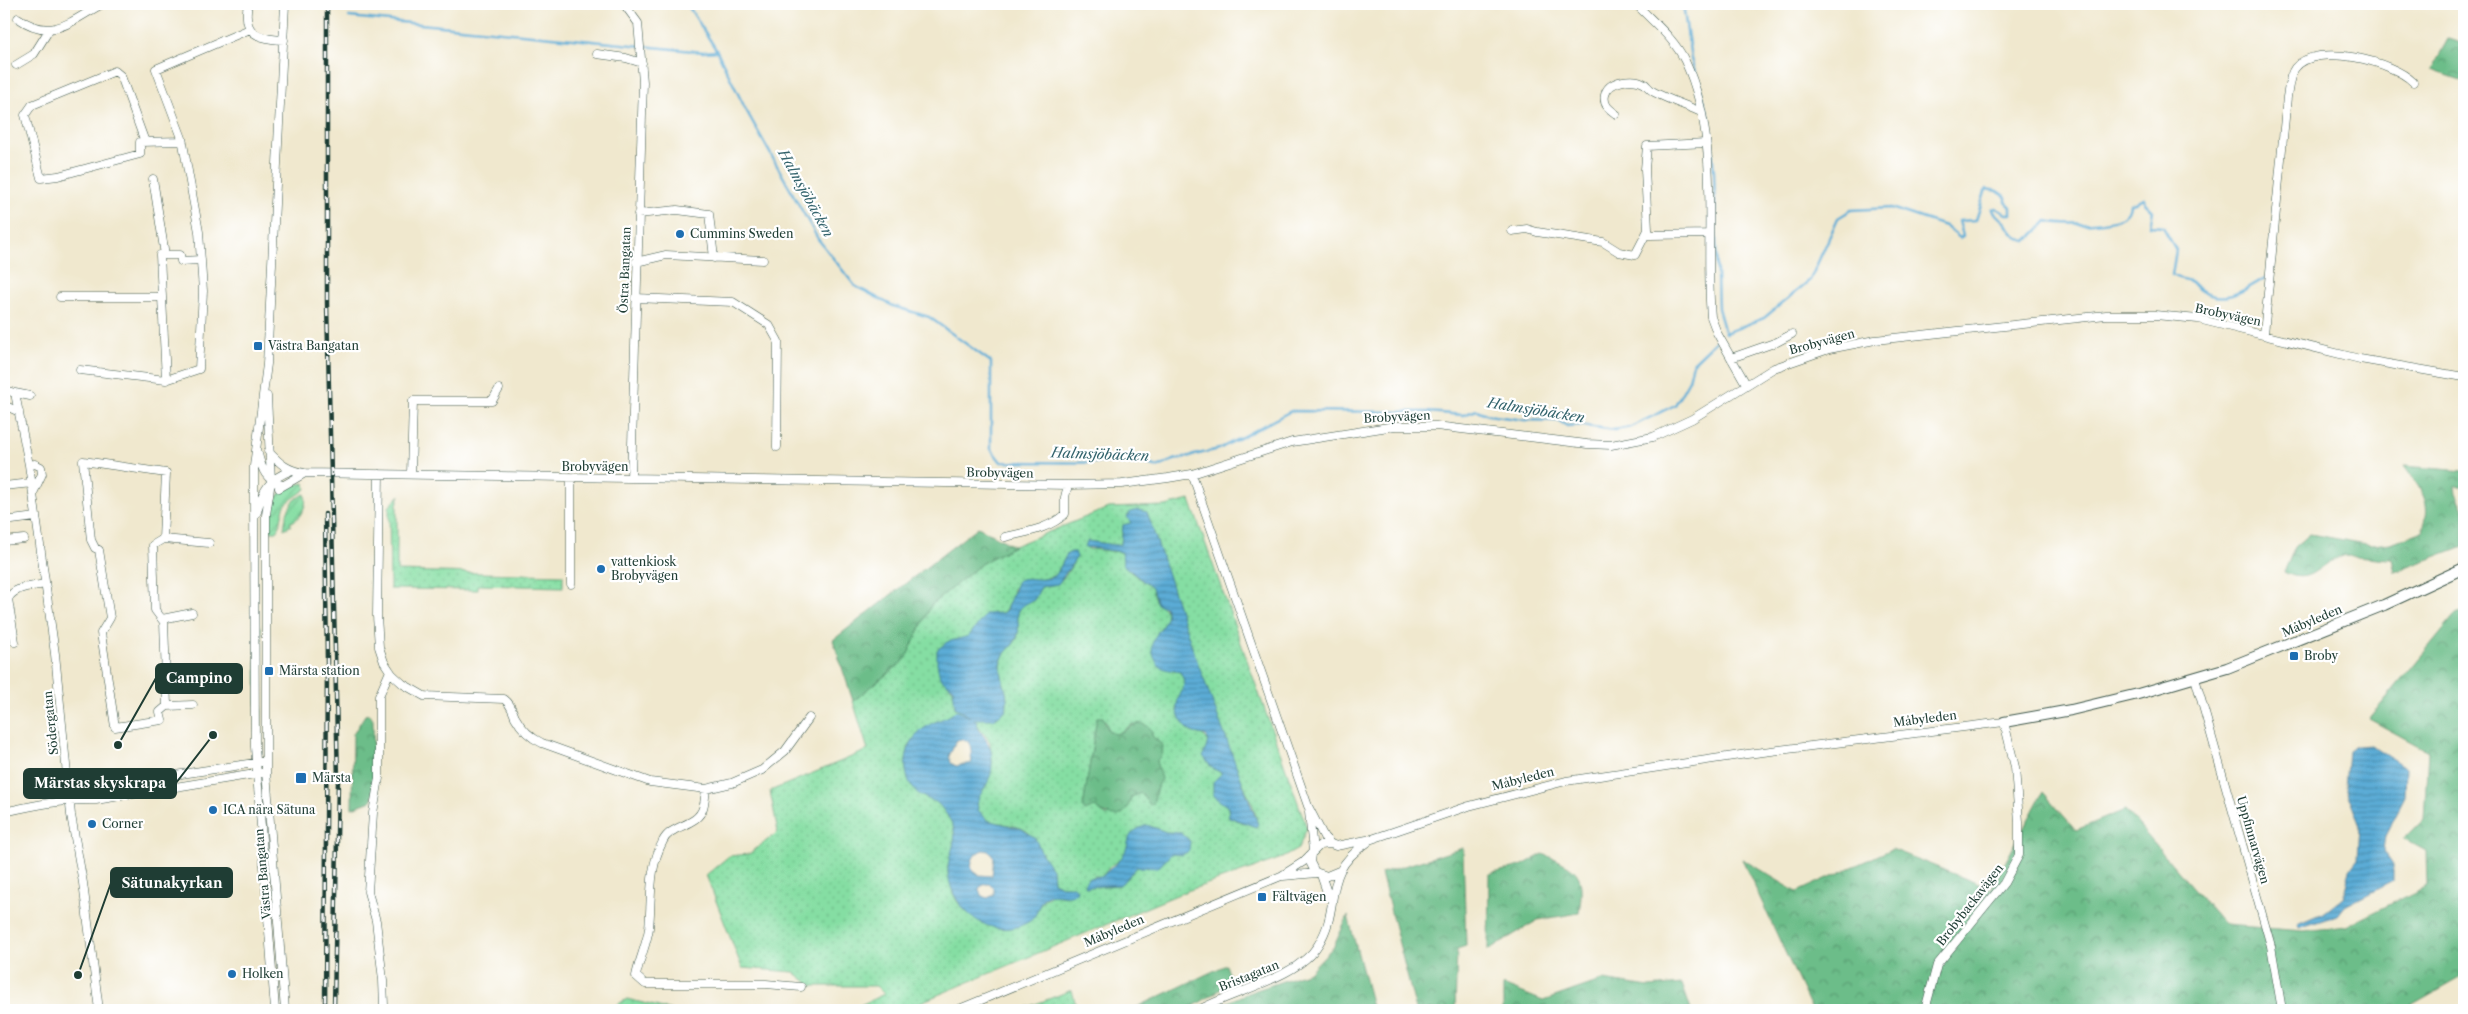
<svg xmlns="http://www.w3.org/2000/svg" width="2468" height="1014" font-family="'Libre Caslon Text',serif">
<defs>
<pattern id="grass-dots" width="8" height="8" patternUnits="userSpaceOnUse" patternTransform="scale(1.25)"><rect width="8" height="8" fill="#85dea3"/><path d="M2 2h.1M6 6h.1" fill="none" stroke="#72bf8d" stroke-width="1.8" stroke-linecap="round"/></pattern>
<pattern id="forest-crowns" width="20" height="18" patternUnits="userSpaceOnUse" patternTransform="scale(1.25)"><rect width="20" height="18" fill="#6cbd89"/><path d="M2 6a3 3 0 1 1 6 0M12 15a3 3 0 1 1 6 0" fill="none" stroke="#589b71"/></pattern>
<pattern id="garden-furrows" width="10" height="10" patternUnits="userSpaceOnUse" patternTransform="scale(1.25)"><rect width="10" height="10" fill="#85dea3"/><path d="M-1 1l2-2M0 10L10 0M9 11l2-2" fill="none" stroke="#72bf8d"/></pattern>
<pattern id="water-rules" width="6" height="5" patternUnits="userSpaceOnUse" patternTransform="scale(1.25)"><rect width="6" height="5" fill="#5bacd6"/><path d="M0 2.5h6" fill="none" stroke="#4b8dae"/></pattern>
</defs>
<rect width="100%" height="100%" fill="#fff"/>
<filter id="ink" filterUnits="userSpaceOnUse"><feTurbulence type="fractalNoise" baseFrequency=".02" numOctaves="2"/><feDisplacementMap in="SourceGraphic" scale="10" xChannelSelector="R" yChannelSelector="G"/><feConvolveMatrix kernelMatrix="1 2 1 2 8 2 1 2 1" color-interpolation-filters="sRGB"/></filter>
<filter id="wash" filterUnits="userSpaceOnUse"><feTurbulence type="fractalNoise" baseFrequency=".0096" numOctaves="4" result="noise"/><feDisplacementMap in="SourceGraphic" scale="20" xChannelSelector="R" yChannelSelector="G"/><feGaussianBlur stdDeviation="1.12" result="paint"/><feColorMatrix in="noise" values="0 0 0 0 0 0 0 0 0 0 0 0 0 0 0 0 0 1.4 0 .05"/><feComposite in="paint" operator="in"/></filter>
<g filter="url(#wash)">
<rect width="100%" height="100%" fill="#f0e8ce"/>
<path fill="url(#grass-dots)" stroke="#528e6c" fill-rule="evenodd" d="M400 495 397 504V571L563 575V587L477 585V590L390 589 389 507Z
M1190 500 1307 828 1298 849 1282 858 1184 892 902 1010H850L884 994 876 986H812L794 972 742 968 706 875 729 856 749 854 778 832 770 791 868 750 853 701 905 660 931 605 982 563 1014 546 1108 508 1165 506ZM1147 512 1193 650 1238 772 1253 806 1256 816V827L1229 817 1228 807 1222 802V773L1212 768 1206 751 1208 747C1208 731 1197 736 1188 730L1176 709 1185 682 1180 672 1169 670 1157 632C1170 617 1171 612 1155 601L1152 588 1128 570 1122 552 1088 549 1087 541 1115 545 1121 544 1123 525 1131 523V519ZM1067 554 1074 562C1062 581 1063 583 1041 587L1034 600C1007 610 1023 619 1017 638 1013 648 1002 651 1001 664 1000 681 1010 692 1006 710L955 708C956 692 955 692 946 682 940 676 937 657 937 650 949 643 961 641 970 635 987 625 975 613 1003 613L1011 600 1013 588 1056 575ZM950 717 977 724 990 742 992 762 976 803 978 810 987 820C1018 829 1028 821 1042 854 1048 868 1052 864 1053 882L1062 886H1068L1066 896C1051 893 1042 896 1037 911L996 927C972 918 955 909 950 882 949 877 947 872 948 867 950 854 957 842 954 829 949 810 920 786 906 771 904 738 922 726 950 717ZM1097 717 1106 721 1108 730 1113 734H1117L1133 724 1151 729 1152 736 1163 746 1156 761 1157 786 1153 804 1147 801 1141 793 1131 797 1130 803 1107 816 1095 807 1083 808ZM1147 825 1166 832 1181 833 1190 841 1167 856 1161 865 1137 867 1120 885 1090 887 1094 876H1103L1108 868 1121 859Z
M261 627V744H257L256 628Z
M1072 990 1077 1010H1020Z
M627 999 671 1010H608Z"/>
<path fill="url(#forest-crowns)" stroke="#467d5e" d="M2448 39 2464 44V81L2431 70Z
M2404 466 2464 471V486H2455L2456 493 2464 509V546L2395 572 2392 559C2375 559 2357 554 2341 557 2318 562 2312 587 2284 572L2295 547 2310 534 2372 545 2391 543 2422 531C2434 502 2420 489 2404 466Z
M978 527 1014 546 982 563 931 605 905 660 853 701 833 640Z
M2464 611V976L2404 1010H1812L1742 859 1797 892 1892 849 1991 889 2043 792 2076 830 2125 810 2225 925 2304 931 2346 926 2427 886 2426 851 2404 839 2424 819 2428 751 2369 719 2454 616Z
M370 714 373 719 374 793 371 801 352 808 353 734 365 715Z
M1097 717H1103L1108 730 1113 734C1128 734 1135 714 1151 729L1152 736 1163 746 1162 755 1156 761 1161 779 1157 786 1153 804 1150 805 1141 793 1131 797C1126 821 1112 820 1095 807L1085 811 1083 808Z
M1463 848 1466 946 1457 949 1455 1010H1416L1381 873Z
M1543 854C1580 869 1585 873 1579 913L1538 920 1488 950 1489 874 1521 866Z
M1348 916 1373 1010H1209L1248 993 1309 972 1334 946Z
M1226 965 1232 982 1188 1010H1131Z
M1603 980 1649 987 1682 984 1691 1010H1503V985L1543 1001Z"/>
<path fill="url(#garden-furrows)" stroke="#528e6c" d="M304 483 306 489C278 509 287 500 278 531H270C273 504 273 488 304 483Z
M305 494C308 506 300 519 290 523L292 525 284 529C286 514 289 500 305 494Z"/>
<path fill="url(#water-rules)" stroke="#3d7485" fill-rule="evenodd" d="M1138 510 1147 512 1193 650 1258 824 1256 827 1229 817 1228 807 1213 796V782L1222 773 1212 768 1203 756C1215 727 1202 739 1188 730 1184 724 1177 716 1177 710 1175 693 1191 690 1180 672 1174 670 1167 671 1161 667 1157 665 1156 661 1154 657 1145 632 1173 628 1165 607L1157 604 1152 588 1123 565 1122 552 1085 547 1087 541 1115 545 1121 544 1123 525 1131 523 1127 517 1130 512Z
M1071 552H1075L1077 557 1058 584 1041 587 1034 600C1005 611 1026 623 1015 641 1010 650 1002 652 1001 664 1000 682 1010 691 1006 710L994 719H973L977 721C976 732 992 739 992 760 992 766 992 773 989 779 985 792 975 795 978 810L987 820 1022 829 1035 838 1042 854 1052 869 1053 882 1062 886H1074L1077 889 1076 893C1066 899 1056 891 1046 896 1037 902 1039 915 1030 921 993 944 951 911 948 872 947 855 960 840 952 824 949 817 942 807 936 802 932 800 926 799 922 796 910 790 904 773 906 760 908 741 920 728 937 721 946 717 950 717 956 710L970 717 955 707 953 688 940 678 937 663V650L947 642 969 636 986 614 1003 613 1006 610 1018 580C1032 575 1041 584 1056 575L1067 554ZM961 739C974 740 970 753 972 763L956 766 951 763 949 756 957 740ZM983 850 989 851 994 857 992 876 979 875 972 870C970 861 974 853 983 850ZM985 884H989L994 888V894L988 898C982 897 979 894 979 888Z
M2371 745 2406 768 2405 796 2385 835 2383 851 2393 865V881L2345 906 2338 915 2299 928 2297 924 2325 912 2343 898 2350 870 2358 859 2360 826 2345 787 2348 751 2356 746Z
M1147 825 1166 832 1181 833 1190 841 1189 851 1182 855 1171 854 1158 868 1137 867 1120 885 1086 887 1084 884 1088 878 1103 876C1108 869 1118 864 1122 857 1133 841 1122 834 1147 825Z"/>
<g fill="none" stroke-linecap="round" stroke-linejoin="round">
<path stroke="#5bacd6" stroke-width="2.5" d="M687 4 717 51
M1683 4 1691 59 1709 117 1714 172 1718 308 1725 333 1764 318 1810 280 1838 218 1851 210 1891 208 1945 226 1960 238 1963 236 1959 221 1976 220 1986 189 1997 191 2006 197V202L2011 207V214H2006L1996 208 1992 209C1995 215 2002 219 2006 224 2011 232 2016 240 2027 241L2047 221C2060 225 2120 226 2128 212 2129 210 2130 207 2130 204L2144 198 2145 203 2153 211 2150 226 2163 227 2176 250 2172 275C2178 279 2183 279 2190 281 2194 283 2197 289 2201 291 2225 305 2245 290 2265 278
M349 17 703 52 717 51 746 110 818 239 855 286 893 306 929 317 991 362V449L1001 462 1145 463 1157 467 1174 460 1219 449 1291 411 1427 412 1463 415 1477 410 1488 415 1524 420 1559 421 1567 426 1578 425 1615 430 1631 427 1675 405 1689 380 1693 363 1716 341"/>
</g>
</g>
<g filter="url(#ink)">
<g fill="none" stroke-linecap="round" stroke-linejoin="round">
<defs>
<path id="minor" d="M248 4C242 34 258 39 284 40
M624 4 638 23 643 82 631 478
M1636 4C1653 22 1674 38 1685 61 1722 140 1704 234 1711 317L1717 333 1746 384
M18 18C52 42 71 21 102 4
M597 54 626 58 642 63
M16 65 34 54 49 30
M1616 114C1609 109 1603 105 1605 95 1608 80 1634 77 1645 84 1648 87 1650 90 1654 92 1669 100 1685 105 1701 112
M145 142 121 76 115 71 32 105 25 115 41 178 58 176 140 154V142L182 141
M1706 143 1647 146 1645 169 1648 230 1650 235 1709 234
M153 179 165 255
M638 214 677 210 709 214 714 258
M1512 231 1527 229 1537 232 1603 242 1619 252 1635 255 1648 230
M636 262 666 255 763 260
M60 297H162L160 255H180L181 261 201 260
M635 298 733 302 769 325 778 341 777 447
M2264 334 2287 97C2289 87 2289 76 2295 68 2316 41 2394 62 2413 82
M1731 358 1777 342 1792 334
M80 370 166 380 162 297
M166 380 199 369 203 291 199 232 182 138 156 69 250 29
M4 392 8 391 15 393
M30 396 15 393 29 465 55 654 71 815 83 883 99 1010
M267 396 271 481 266 515V772L285 1010
M4 405 19 412
M268 451C280 464 288 471 305 473L1068 485 1122 484 1168 478 1192 474 1292 442 1395 426H1436L1587 444 1611 445 1653 437 1692 419 1774 368 1829 349 1875 340 2106 315H2155L2198 319 2360 359 2464 377
M258 454C262 470 266 480 282 485
M29 465 35 464 41 467 42 474 34 491
M379 474 377 616 379 647 384 662 392 674 403 684 424 696 504 699C511 704 512 710 515 717 521 728 531 738 542 743L650 782 706 789 732 783 762 770 785 751 809 718
M411 474 413 401H492L499 389
M1192 474 1308 806 1324 837 1331 844
M571 478V584
M4 486 32 483
M279 488 305 473
M257 512C262 491 270 478 290 471
M4 521 36 517
M1005 537C1026 532 1049 529 1065 514V497L1068 485
M163 539 153 545 155 610 164 622 167 706
M4 541 24 539
M162 619 192 613
M15 642 8 599C14 586 32 587 45 584
M2195 678 2271 946 2282 1010
M193 705 167 706 160 712 162 720 115 727 101 633 110 618 99 550 95 548 91 540 83 461 166 473 163 539 209 543
M706 789C705 795 705 802 703 808 697 827 671 824 663 841 648 869 652 898 649 928 647 944 639 960 636 976L645 984H766L801 987
M72 798 95 787 261 762
M4 812C35 805 64 799 96 800L261 773
M1309 812 1313 851
M1311 854 1310 862 1315 872 1327 876 1339 871
M1321 875 1329 898
M1283 876 1317 873
M275 1010 255 747 254 491V466L267 364 285 4
M382 1010 384 1006 383 980 376 921 368 892 373 813 379 778V696L390 671
M957 1010 1281 876 1303 862 1320 845 1331 844 1336 846 1372 839 1469 806 1566 781 1747 754 2004 722 2015 767 2019 822V855L2004 883 1937 965 1925 1010
M1199 1010C1233 991 1298 978 1318 945 1343 906 1319 874 1367 843"/>
<path id="major" d="M2004 722 2071 710 2138 694 2227 668 2384 605 2464 568"/>
</defs>
<use href="#minor" stroke="#3e574b" stroke-width="9"/>
<use href="#major" stroke="#3e574b" stroke-width="12"/>
<use href="#minor" stroke="#fff" stroke-width="8"/>
<use href="#major" stroke="#fff" stroke-width="10"/>
<defs>
<path id="rail" d="M327 4V303L338 780 334 1010
M325 514 327 662 325 1010"/>
</defs>
<use href="#rail" stroke="#1f3d34" stroke-width="4.5"/>
<use href="#rail" stroke="#fff" stroke-width="2.5" stroke-dasharray="8" stroke-linecap="butt"/>
</g>
</g>
<g fill="#1f6fb2" stroke="#fff" stroke-width="2">
<circle cx="680" cy="234" r="5"/>
<rect x="253" y="341" width="10" height="10" rx="2.5"/>
<circle cx="601" cy="569" r="5"/>
<rect x="2289" y="651" width="10" height="10" rx="2.5"/>
<rect x="264" y="666" width="10" height="10" rx="2.5"/>
<rect x="295" y="772" width="12" height="12" rx="2.5"/>
<circle cx="213" cy="810" r="5"/>
<circle cx="92" cy="824" r="5"/>
<rect x="1257" y="892" width="10" height="10" rx="2.5"/>
<circle cx="232" cy="974" r="5"/>
</g>
<g text-anchor="middle" stroke-width="4.5" stroke-linejoin="round" paint-order="stroke">
<g font-size="12" fill="#1f3d34" stroke="#fff" text-anchor="start">
<text x="690" y="238">Cummins Sweden</text>
<text x="268" y="350">Västra Bangatan</text>
<text x="611" y="566">vattenkiosk<tspan x="611" dy="14">Brobyvägen</tspan></text>
<text x="2304" y="660">Broby</text>
<text x="279" y="675">Märsta station</text>
<text x="312" y="782">Märsta</text>
<text x="223" y="814">ICA nära Sätuna</text>
<text x="102" y="828">Corner</text>
<text x="1272" y="901">Fältvägen</text>
<text x="242" y="978">Holken</text>
</g>
<g font-size="12" fill="#1f3d34" stroke="#fff">
<text transform="translate(625 270) rotate(-88)" y="4">Östra Bangatan</text>
<text transform="translate(2228 315) rotate(12)" y="4">Brobyvägen</text>
<text transform="translate(1822 342) rotate(-15)" y="4">Brobyvägen</text>
<text transform="translate(1397 417) rotate(-3)" y="4">Brobyvägen</text>
<text x="595" y="471">Brobyvägen</text>
<text transform="translate(1000 473) rotate(1)" y="4">Brobyvägen</text>
<text transform="translate(2312 621) rotate(-23)" y="4">Måbyleden</text>
<text transform="translate(1925 719) rotate(-7)" y="4">Måbyleden</text>
<text transform="translate(51 723) rotate(-96)" y="4">Södergatan</text>
<text transform="translate(1523 779) rotate(-14)" y="4">Måbyleden</text>
<text transform="translate(2253 840) rotate(74)" y="4">Uppfinnarvägen</text>
<text transform="translate(263 874) rotate(-95)" y="4">Västra Bangatan</text>
<text transform="translate(1970 905) rotate(-52)" y="4">Brobybackavägen</text>
<text transform="translate(1114 931) rotate(-23)" y="4">Måbyleden</text>
<text transform="translate(1249 976) rotate(-22)" y="4">Bristagatan</text>
</g>
<g font-size="14" font-style="italic" fill="#34646d" stroke="#fff">
<text transform="translate(806 193) rotate(61)" y="5">Halmsjöbäcken</text>
<text transform="translate(1536 410) rotate(9)" y="5">Halmsjöbäcken</text>
<text transform="translate(1100 454) rotate(2)" y="5">Halmsjöbäcken</text>
</g>
</g>
<path fill="none" stroke="#1f3d34" stroke-width="2" d="M118 745L156 678M213 735L176 783M78 975L111 883"/>
<g fill="#1f3d34" stroke="#fff" stroke-width="2">
<circle cx="118" cy="745" r="5"/>
<circle cx="213" cy="735" r="5"/>
<circle cx="78" cy="975" r="5"/>
</g>
<g fill="#1f3d34" stroke="#1f3d34" stroke-width="2">
<rect x="156" y="664" width="86" height="29" rx="5"/>
<rect x="24" y="769" width="152" height="29" rx="5"/>
<rect x="111" y="868" width="121" height="29" rx="5"/>
</g>
<g font-size="14" text-anchor="middle" font-weight="bold" fill="#fff">
<text x="199" y="683">Campino</text>
<text x="100" y="788">Märstas skyskrapa</text>
<text x="172" y="888">Sätunakyrkan</text>
</g>
<rect width="2468" height="1014" fill="none" stroke="#fff" stroke-width="20"/>
</svg>
